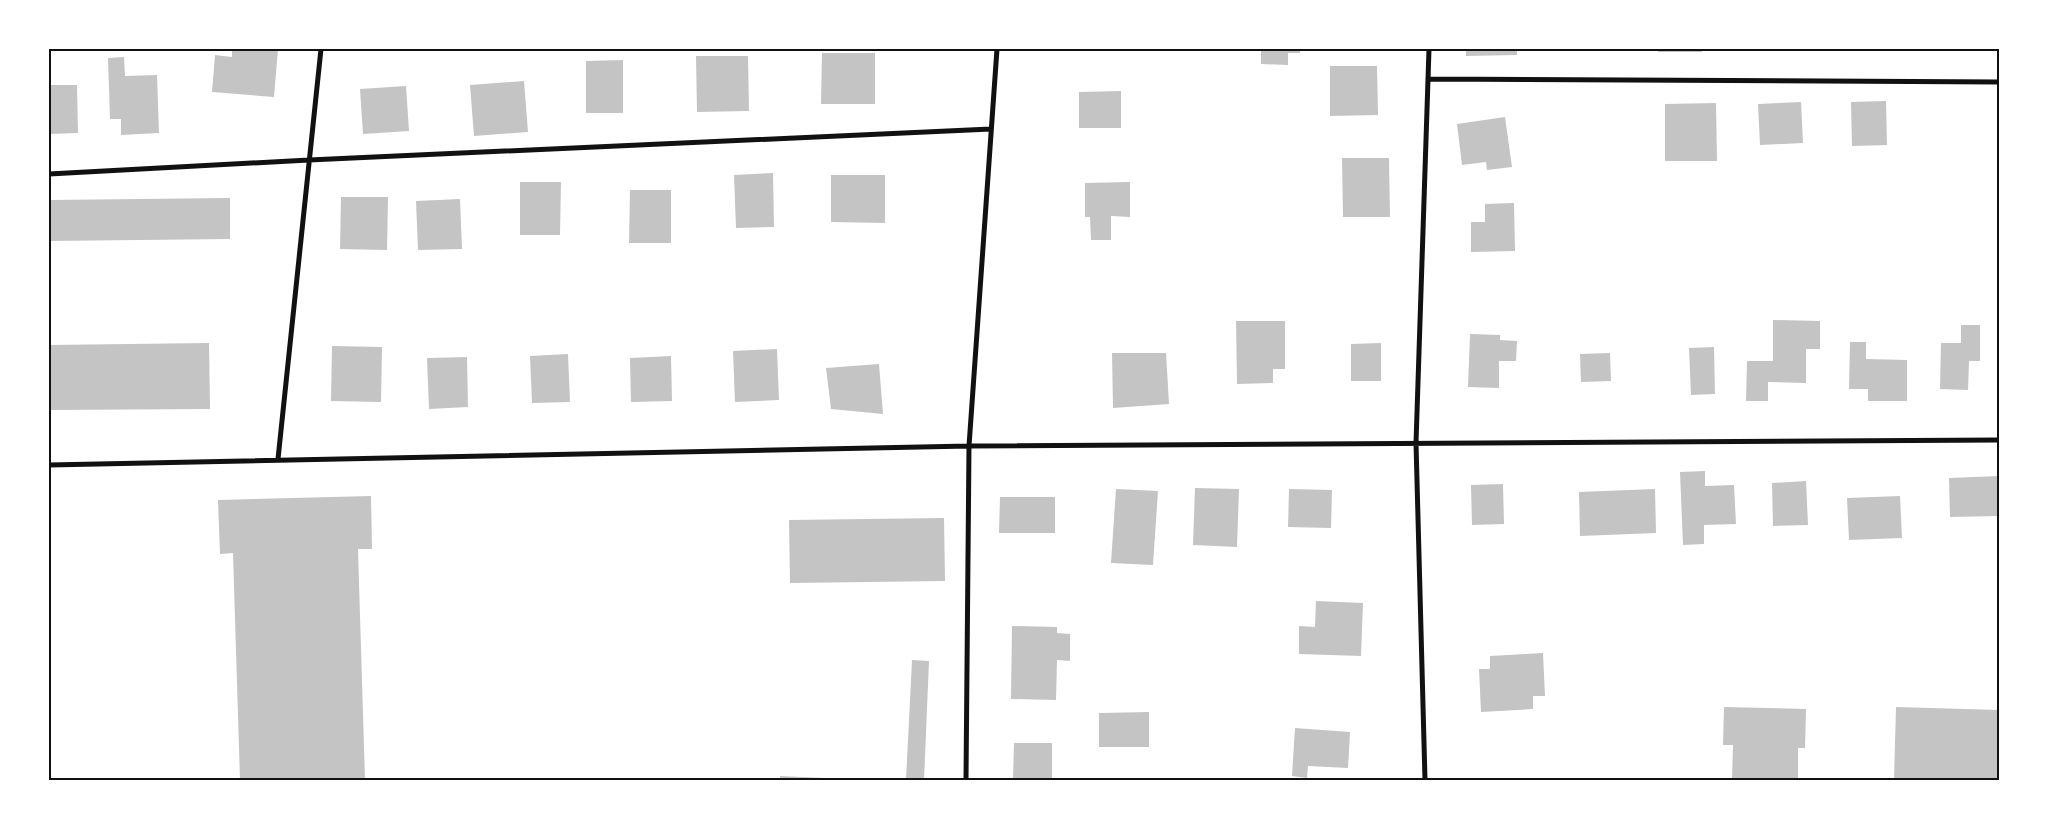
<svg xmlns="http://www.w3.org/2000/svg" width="2048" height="829" font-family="'Exo 2',sans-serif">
<rect width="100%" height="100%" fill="#fff"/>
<path fill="#c4c4c4" d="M232 49H278L274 97 212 92 215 55 232 57Z
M1261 49H1300V53H1288V65L1261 64Z
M1466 49H1517V55L1466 56Z
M1658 49H1702V52H1658Z
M822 53H875V104H821Z
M696 56H748L749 111 697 112Z
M124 57 125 76 157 75 159 133 121 135V119H110L108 58Z
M623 60V113H586V61Z
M1330 66H1377L1378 115 1330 116Z
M524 81 528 132 474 136 470 85Z
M49 85H77L78 133 49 134Z
M406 86 409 131 363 134 360 89Z
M1121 91V128H1079V92Z
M1886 101 1887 145 1852 146 1851 102Z
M1801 102 1803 143 1760 145 1758 104Z
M1716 103 1717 161H1665V104Z
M1505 117 1512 167 1487 170 1486 162 1462 165 1457 124Z
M1342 158H1389L1390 217H1343Z
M773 173 774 227 736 228 734 175Z
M831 175H885V223L831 222Z
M520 182H561L560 235H520Z
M1130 182V217L1111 216V240H1091L1090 217H1085V183Z
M630 190H671V243H629Z
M341 197H388L387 250 340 249Z
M230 198V239L49 241V200Z
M460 199 462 249 418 250 416 201Z
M1514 203 1515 251 1471 252V222H1485V204Z
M1773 320 1820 321V349H1806V383L1768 382V401H1746L1747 361H1773Z
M1236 321H1285V369H1273V383L1237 384Z
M1961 325H1980V361H1969L1968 390 1940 389 1941 343H1961Z
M1470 334 1500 335V340L1517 341 1516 361H1499V388L1468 387Z
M1850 342H1866V359L1907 360V401H1868V389H1849Z
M209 343 210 409 49 410V345Z
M1381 343V381H1351V344Z
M332 346 382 347 381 402 331 401Z
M1714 347 1715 394 1691 395 1689 348Z
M777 349 779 400 735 402 733 351Z
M1112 353H1166L1169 404 1113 408Z
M1610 353 1611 381 1581 382 1580 354Z
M568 354 570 402 532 403 530 356Z
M671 356 672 401 631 402 630 358Z
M467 357 468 407 429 409 427 358Z
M879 364 883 414 831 409 826 368Z
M1705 471V486L1734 485 1736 524 1704 525V544L1683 545 1680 472Z
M1999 476V516L1950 517 1949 478Z
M1806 481 1808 525 1773 526 1772 483Z
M1503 484 1504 524 1472 525 1471 485Z
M1195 488 1239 489 1237 547 1193 545Z
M1116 489 1158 491 1153 565 1111 563Z
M1289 489 1332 490 1331 528 1288 527Z
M1655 489 1656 533 1580 536 1579 492Z
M371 496 372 549H358L365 780H240L233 553 220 554 218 500Z
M1900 496 1902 538 1849 540 1847 498Z
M1000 497H1055V533H999Z
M944 518 945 581 790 583 789 520Z
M1316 601 1363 603 1361 656 1299 654V626L1315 627Z
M1012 626 1057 627V633L1070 634V661L1057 660 1056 700 1011 699Z
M1543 653 1545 696H1533V709L1481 712 1479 669H1490V656Z
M912 660 929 661 924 780H906Z
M1724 707 1806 709 1805 748H1798V780H1732L1733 745H1723Z
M1896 707 1999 710V780H1894Z
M1149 712V747H1099V713Z
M1295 728 1350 732 1348 768 1308 766 1307 778 1292 776Z
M1014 743H1052V780H1013Z
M780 776 846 779V780H780Z"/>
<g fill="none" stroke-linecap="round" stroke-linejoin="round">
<path stroke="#111" stroke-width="5" d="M1429 79 1999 82
M49 174 309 160 991 129
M278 459 321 49
M49 465 969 446 1999 440
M966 780 969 446 997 49
M1425 780 1416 443 1429 49"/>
</g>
<rect width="2048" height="829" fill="none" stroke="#ffffff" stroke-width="100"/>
<rect x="50" y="50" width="1948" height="729" fill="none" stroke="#111" stroke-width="2"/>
</svg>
